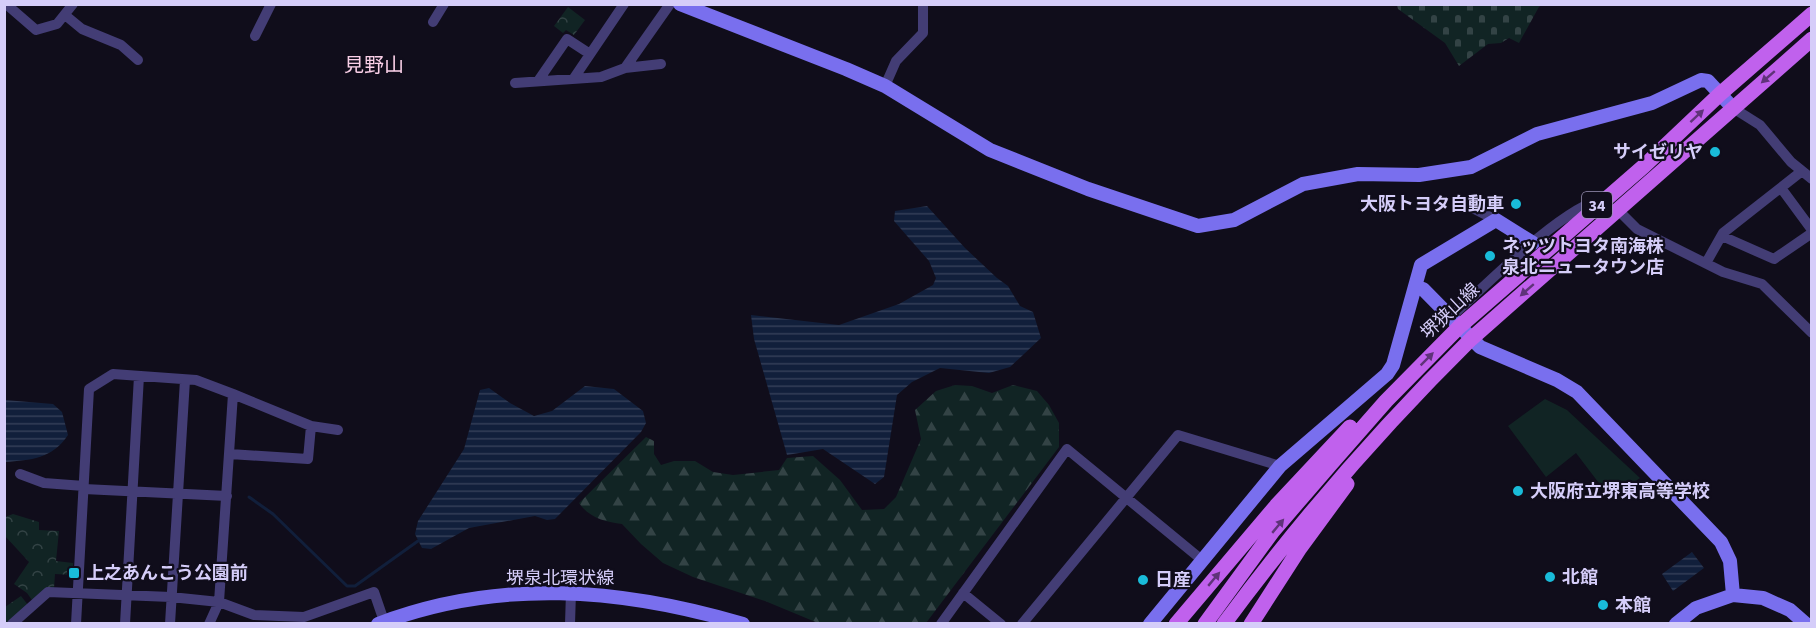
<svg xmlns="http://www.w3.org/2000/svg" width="1816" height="628" font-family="'Source Sans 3','Noto Sans JP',sans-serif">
<defs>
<pattern id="forest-firs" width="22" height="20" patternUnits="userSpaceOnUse" patternTransform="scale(1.5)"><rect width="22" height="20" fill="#112424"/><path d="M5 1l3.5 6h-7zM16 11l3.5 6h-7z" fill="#334345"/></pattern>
<pattern id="cemetery-stones" width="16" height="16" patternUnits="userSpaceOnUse" patternTransform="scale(1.5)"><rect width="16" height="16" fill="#112424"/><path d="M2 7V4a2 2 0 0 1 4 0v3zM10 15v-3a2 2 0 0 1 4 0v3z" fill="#334345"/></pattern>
<pattern id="park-crowns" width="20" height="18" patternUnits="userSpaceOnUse" patternTransform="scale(1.5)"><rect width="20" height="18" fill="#112424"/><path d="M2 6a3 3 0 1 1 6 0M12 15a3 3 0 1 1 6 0" fill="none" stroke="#334345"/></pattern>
<pattern id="water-rules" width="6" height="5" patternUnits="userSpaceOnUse" patternTransform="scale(1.5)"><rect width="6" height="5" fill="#111f3b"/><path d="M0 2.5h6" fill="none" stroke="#333e58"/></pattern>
</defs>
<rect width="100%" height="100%" fill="#100d1b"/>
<path fill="#112424" d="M1545 399 1567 410 1640 478 1611 499 1576 453 1546 477 1508 426Z"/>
<path fill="url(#forest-firs)" d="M955 385 972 386 992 393 1013 385 1037 391 1049 405 1059 423V447L926 623H818L765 601 693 577 663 563 641 544 622 524C606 522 589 518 579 503L646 437 654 441V454L661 465 674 461H695L713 472 733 475 779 470 787 458 813 456 840 480 862 510 884 509 896 497 921 439 915 410 936 391Z"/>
<path fill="url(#cemetery-stones)" d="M1397 5V4L1540 5 1519 43 1509 38 1501 43 1488 44 1459 66 1445 43 1398 9Z"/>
<path fill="url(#park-crowns)" d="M568 7 585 20 574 35 566 30 563 33 554 26Z
M13 514 39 522V530L59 531 56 561 73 563V575L55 574 54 588 32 600 27 593 14 584 29 562 5 536V517Z
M21 596 28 605 5 624V607Z"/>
<path fill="url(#water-rules)" d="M927 206 965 248 997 278 1008 286 1020 306 1033 312 1041 338 1010 367 989 373 940 368 912 382 897 395 884 477 875 484 823 449 787 455 754 339 751 315 839 325 899 304 933 285 936 278 929 261 894 221 895 211Z
M585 386 614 389 643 411 646 423 641 432 555 519 547 520 535 516 469 528 431 549 422 548 415 534 418 521 464 449 480 390 489 388 510 403 534 416 552 411Z
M5 400 53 404 62 412 68 435C52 459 31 460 5 462Z
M1692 552 1704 568 1673 591 1662 574Z"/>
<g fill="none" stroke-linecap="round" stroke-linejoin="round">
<path stroke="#111f3b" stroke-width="3" d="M249 497 273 514 347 586H355L418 541"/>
<path stroke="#433d75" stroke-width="10" d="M6 4 36 30 57 24 73 4
M65 15 82 29 121 45 138 60
M433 22 444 4
M255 36 271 4
M625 68 670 4
M574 78 624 4
M538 81 567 39 590 54
M515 83 601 77 625 68 661 64
M885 86 896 61 923 33V4
M1733 108 1760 125 1791 162 1812 179
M1781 188 1812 230
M1459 201 1496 220
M1618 210 1637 229 1723 272 1762 284 1812 333
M1722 236 1774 259 1812 233
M1706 263 1723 233 1802 171
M1450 318C1485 286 1562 207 1605 198
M233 394 311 426 338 430
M230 454 308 459 311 426
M20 474 44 483 84 486
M84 489 227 496
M963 593 1001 624
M12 624 48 592 171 597 219 602 254 615 304 617 374 592 385 624
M76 624 89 389 113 374 196 380 233 394 219 602 209 624
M125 624 139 376
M170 624 185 380
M570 624 571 592
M941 624 1067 449 1202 560
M1022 624 1178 435 1280 466"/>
<path stroke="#796fee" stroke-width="14" d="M680 4 846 69 885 86 990 150 1088 189 1198 226 1234 220 1303 184 1358 174 1419 175 1471 167 1537 134 1652 103 1701 80 1708 81 1733 108
M1415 287 1423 289 1480 347 1557 380 1577 392 1721 542 1730 561 1733 595
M378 624C499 578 621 588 743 624
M1150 624 1280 466 1387 374 1393 365 1421 265 1496 220 1533 243
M1676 624 1696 608 1733 595 1763 598 1790 610 1806 624"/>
<path stroke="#c061ed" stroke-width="15" d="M1176 624 1276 506 1350 427
M1205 624 1273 531 1329 466 1386 401 1459 327 1644 166 1720 94 1812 14
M1224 624C1299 522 1381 428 1471 339L1812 39
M1251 624 1300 548 1347 484"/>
</g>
<defs><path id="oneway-solid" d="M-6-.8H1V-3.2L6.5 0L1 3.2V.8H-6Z" transform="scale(1.5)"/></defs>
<g fill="#5f3379">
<use href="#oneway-solid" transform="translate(1768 77) rotate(139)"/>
<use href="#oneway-solid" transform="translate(1697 116) rotate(-43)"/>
<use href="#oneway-solid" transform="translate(1527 290) rotate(139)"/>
<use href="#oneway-solid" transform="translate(1427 359) rotate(-45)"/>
<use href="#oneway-solid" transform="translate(1278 526) rotate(-50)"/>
<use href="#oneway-solid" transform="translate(1214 579) rotate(-50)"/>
</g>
<g fill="#19bbd9" stroke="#100d1b" stroke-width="2">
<circle cx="1715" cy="152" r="6"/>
<circle cx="1516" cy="204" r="6"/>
<circle cx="1490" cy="256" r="6"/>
<circle cx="1518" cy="491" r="6"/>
<rect x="68" y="567" width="12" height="12" rx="3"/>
<circle cx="1550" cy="577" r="6"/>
<circle cx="1143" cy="580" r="6"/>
<circle cx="1603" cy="605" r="6"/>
</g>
<g text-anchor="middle" stroke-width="4.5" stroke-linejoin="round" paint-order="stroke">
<rect fill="#100d1b" stroke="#9a93b6" stroke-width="1.5" x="1582" y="192" width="30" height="26" rx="4.5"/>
<g font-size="16" font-weight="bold" fill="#d5cdf9">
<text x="1597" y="211">34</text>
</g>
<g font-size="18" font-weight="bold" fill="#d5cdf9" stroke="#100d1b" text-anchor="start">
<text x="1703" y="158" text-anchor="end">サイゼリヤ</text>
<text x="1504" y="210" text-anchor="end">大阪トヨタ自動車</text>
<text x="1502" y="252">ネッツトヨタ南海株<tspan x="1502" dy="21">泉北ニュータウン店</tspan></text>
<text x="1530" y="497">大阪府立堺東高等学校</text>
<text x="86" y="579">上之あんこう公園前</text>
<text x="1562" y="583">北館</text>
<text x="1155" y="586">日産</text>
<text x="1615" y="611">本館</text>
</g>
<g font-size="18" fill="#d5cdf9" stroke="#100d1b">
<text transform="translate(1450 311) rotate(-43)" y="6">堺狭山線</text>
<text x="560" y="584">堺泉北環状線</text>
</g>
<g font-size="20" fill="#f9cfe7" stroke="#100d1b">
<text x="374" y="72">見野山</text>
</g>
</g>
<rect width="1816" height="628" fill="none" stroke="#d5cdf9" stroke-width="12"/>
</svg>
